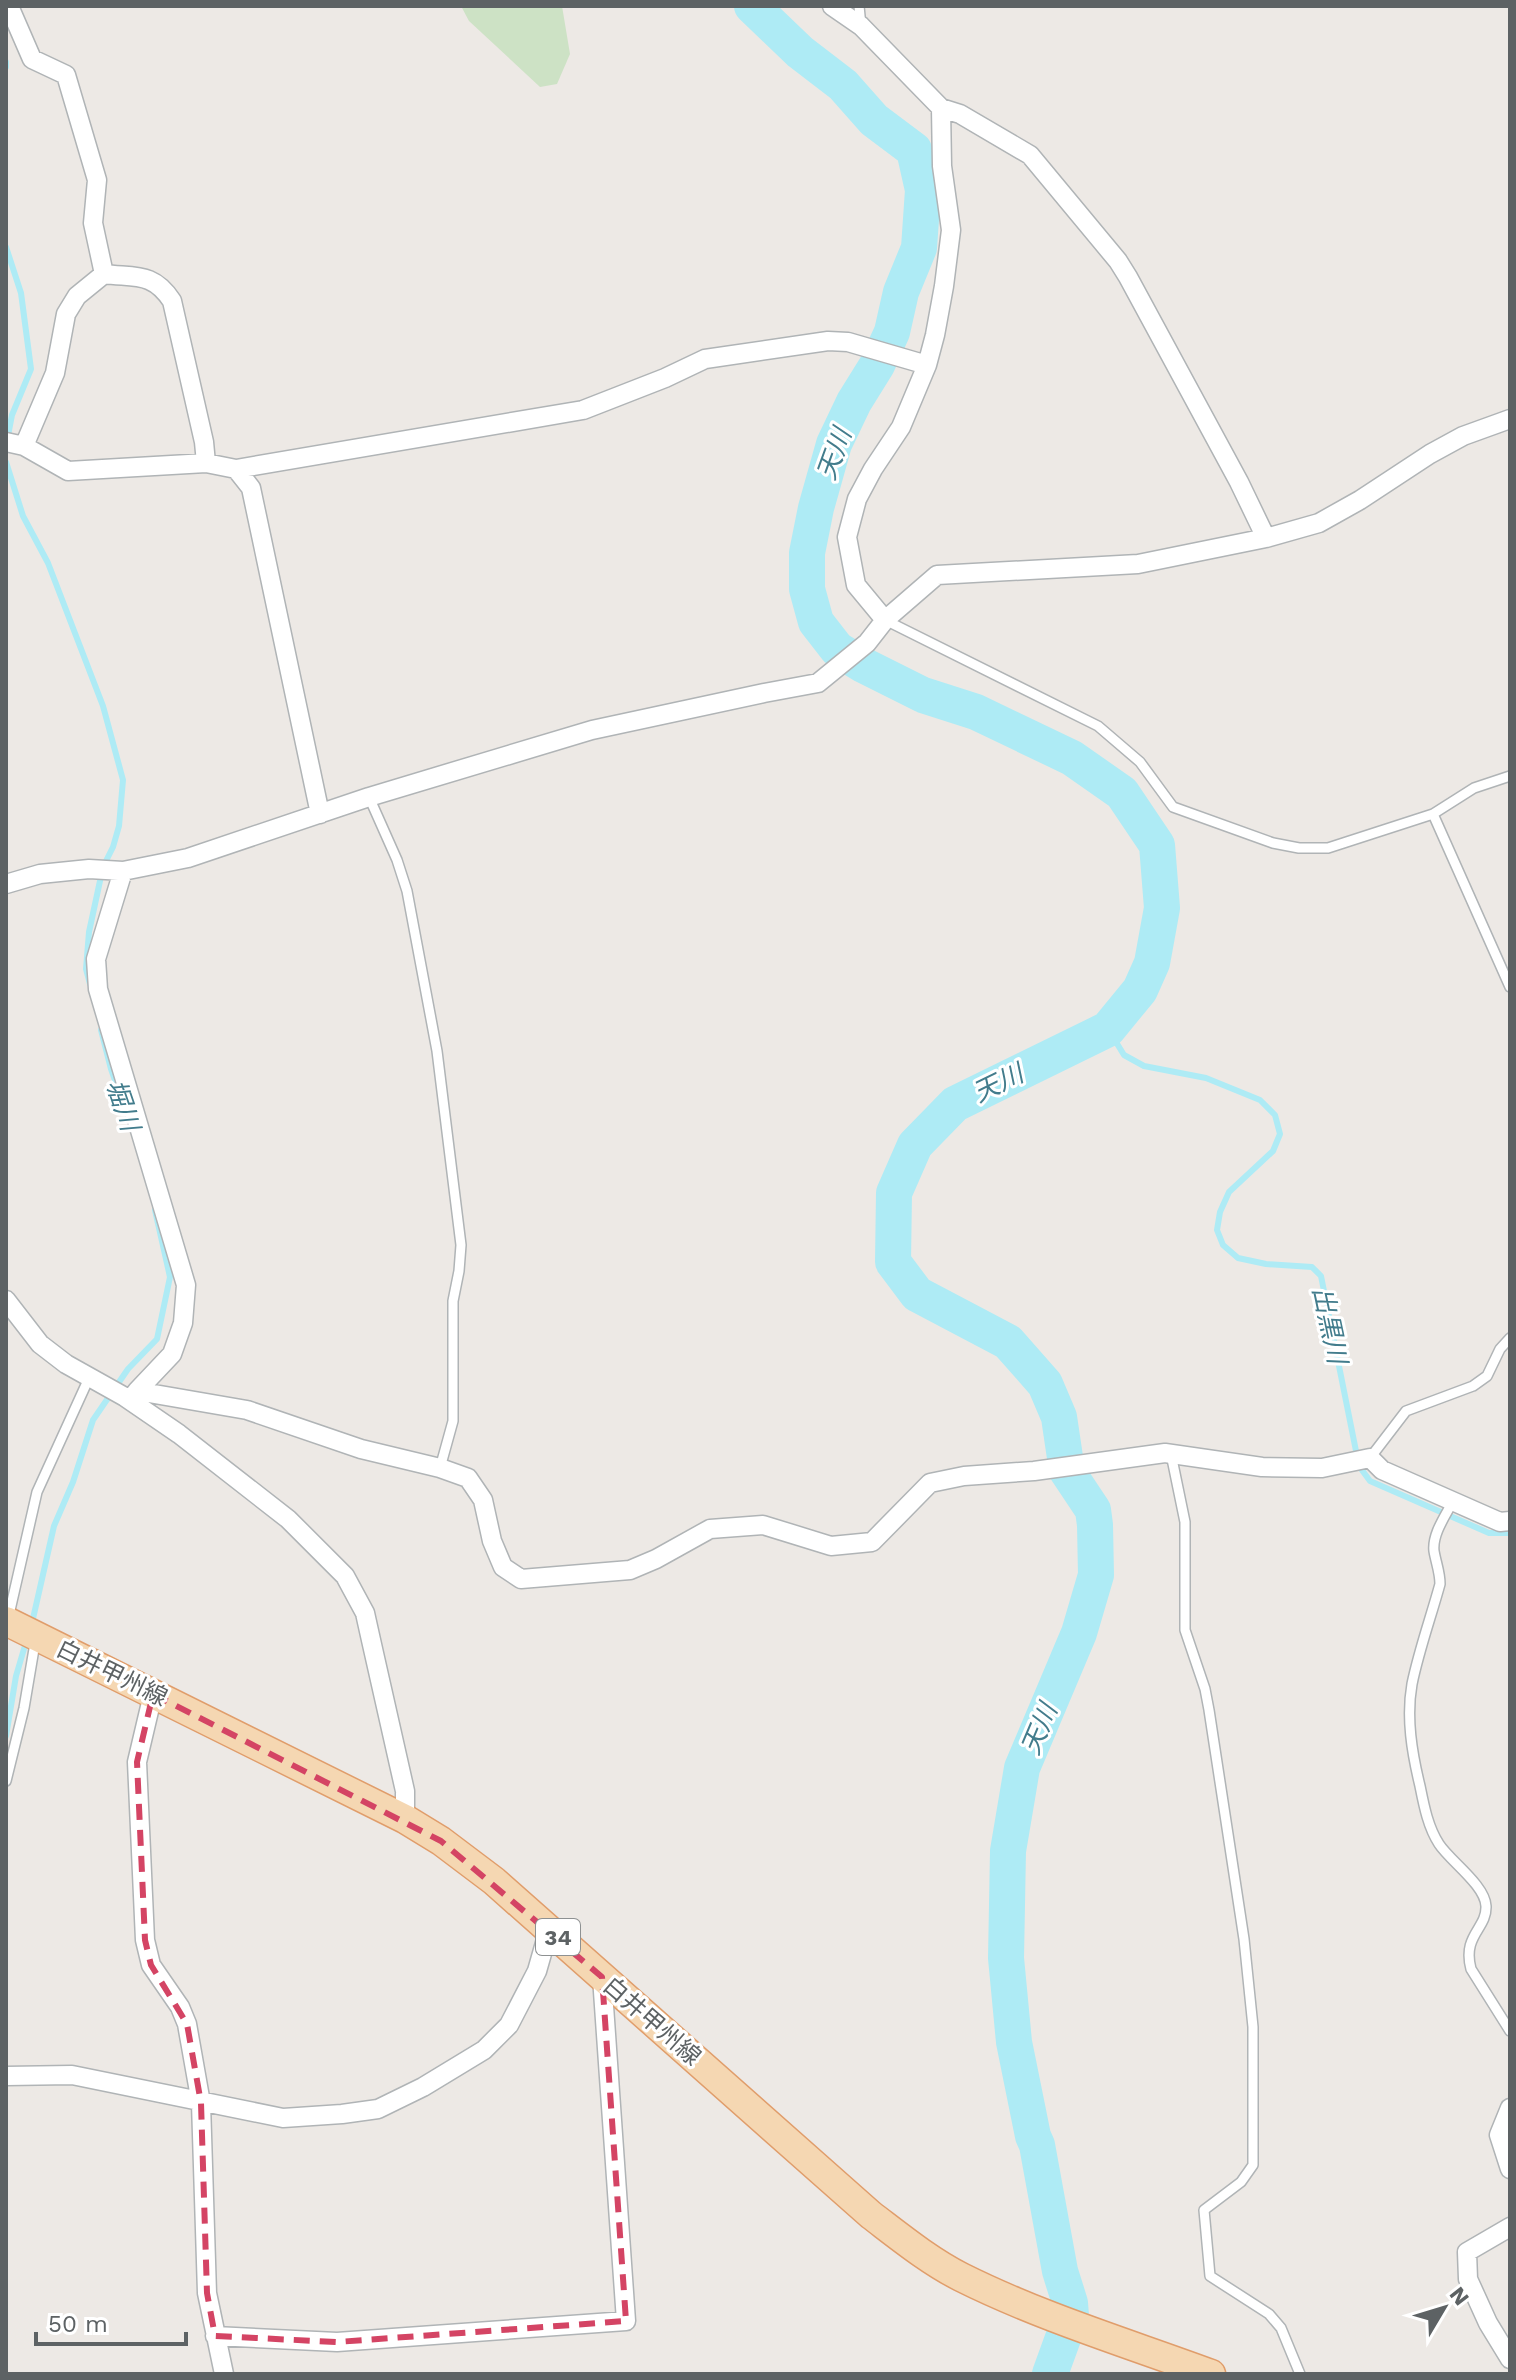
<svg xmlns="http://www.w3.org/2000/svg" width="1516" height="2380" font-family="'Work Sans','Noto Sans JP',sans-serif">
<rect width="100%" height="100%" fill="#ede9e5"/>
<path fill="#cde2c5" d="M461 6H562L570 54 557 84 540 87 469 21Z"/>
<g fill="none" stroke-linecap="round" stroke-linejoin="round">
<path stroke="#aeebf5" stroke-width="6" d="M6 62V67
M6 247 21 293 31 369 12 415 7 441
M6 462 23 516 48 563 103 706 123 780 119 826 113 847 103 867 89 932 86 969 90 984
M1108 1029 1124 1055 1144 1066 1206 1078 1260 1100 1275 1115 1280 1134 1273 1151 1229 1192 1220 1212 1217 1230 1223 1245 1238 1258 1266 1264 1312 1267 1321 1276 1359 1466 1370 1481 1489 1533H1510
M101 1030 111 1069 123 1103
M32 1623 54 1526 73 1482 93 1420 128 1369 157 1339 170 1277 155 1210
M6 1736 16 1676 26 1642"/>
<path stroke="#aeebf5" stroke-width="36" d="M752 6 800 52 843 85 874 120 914 150 923 190 919 248 901 292 892 332 877 365 854 402 834 444 816 508 807 553V589L816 622 837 649 863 665 923 695 976 712 1072 758 1122 793 1157 845 1162 908 1152 963 1140 990 1108 1029 955 1104 915 1145 894 1193 893 1262 917 1294 1008 1342 1045 1384 1059 1417 1067 1471 1093 1510 1095 1525 1096 1575 1079 1633 1022 1768 1008 1851 1006 1958 1014 2042 1033 2136 1037 2145 1060 2271 1070 2303 1071 2316 1050 2374"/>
<defs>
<path id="service" d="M859 6 861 26
M885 620 1098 726 1140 762 1173 807 1273 843 1299 848H1328L1433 814 1474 788 1510 776
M369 797 397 860 407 891 437 1051 461 1245 459 1271 453 1301V1421L440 1468
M1433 814 1510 987
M1171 1454 1185 1522V1630L1205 1689 1209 1710 1244 1939 1253 2027V2165L1241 2182 1204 2210 1210 2276 1269 2314 1281 2328 1300 2374
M1370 1458 1406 1411 1473 1386 1487 1376 1500 1349 1510 1338
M1453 1501C1446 1515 1432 1534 1434 1551 1436 1563 1440 1572 1440 1584 1431 1617 1419 1650 1412 1684 1406 1718 1412 1753 1420 1786 1424 1806 1428 1827 1439 1844 1450 1861 1485 1885 1486 1906 1487 1929 1462 1935 1471 1969L1510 2031
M8 1619 37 1492 89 1378
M6 1781 24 1708 34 1649 38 1641"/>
<path id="minor" d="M9 6 32 59 66 75 97 180 93 223 104 274
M832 6 861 26 941 108 960 114 1030 155 1118 261 1128 277 1239 482 1266 538
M6 442 24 446 68 471 206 463 236 469 583 410 665 378 705 359 828 341 848 342 927 365
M24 446 55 373 66 314 77 296 104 274C136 278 153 272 172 301L204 442 206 463
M236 469 251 488 320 814
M885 620 856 585 847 537 857 499 873 469 901 427 927 365 935 335 944 286 951 230 942 166 941 108
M123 871 96 959 98 989 186 1285 183 1323 172 1354 137 1391
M6 884 40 874 89 869 123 871 188 858 369 797 592 730 764 693 818 683 867 643 885 620 937 575 1138 564 1266 538 1319 523 1360 500 1430 454 1463 436 1510 419
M6 1300 40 1344 66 1364 125 1397 179 1434 288 1519 345 1576 365 1613 371 1640 405 1791V1819
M130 1400 137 1391 247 1410 361 1449 440 1468 468 1478 483 1500 492 1541 503 1567 521 1579 630 1570 656 1559 710 1529 763 1525 831 1546 872 1542 930 1483 964 1476 1034 1471 1165 1453 1262 1467 1322 1468 1370 1458 1382 1470 1500 1522 1510 1521
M153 1694 137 1762 145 1940 151 1965 180 2007 187 2024 201 2103 207 2293 224 2374
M6 2076 72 2075 283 2118 342 2114 378 2109 423 2087 484 2050 509 2025 537 1971 545 1943 553 1933
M1510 2108 1499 2135 1510 2169
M1510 2227 1467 2252 1468 2279 1488 2323 1510 2359
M215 2336 337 2342 626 2321 602 1977"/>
<path id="primary" d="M6 1621 405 1819 441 1841 494 1881 871 2215C900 2237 928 2260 961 2277 1041 2317 1127 2343 1211 2374"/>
</defs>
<use href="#service" stroke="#b0b4b6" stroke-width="12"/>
<use href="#minor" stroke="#b0b4b6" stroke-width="21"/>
<use href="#primary" stroke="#e09d6b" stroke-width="31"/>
<use href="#service" stroke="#fff" stroke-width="9"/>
<use href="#minor" stroke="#fff" stroke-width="18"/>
<use href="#primary" stroke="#f5d7b2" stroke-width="28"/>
</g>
<path fill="none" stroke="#d44464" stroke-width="6" stroke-dasharray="16 10" stroke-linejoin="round" d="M153 1694 441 1841 602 1977 626 2321 337 2342 215 2336 207 2293 201 2103 187 2024 151 1965 145 1940 137 1762Z"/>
<g text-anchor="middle" stroke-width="6" stroke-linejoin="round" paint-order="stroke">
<rect fill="#fff" stroke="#8e9192" stroke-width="2" x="536" y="1919" width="44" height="36" rx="6"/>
<g font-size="22" font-weight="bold" fill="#5d6264">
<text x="558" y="1945">34</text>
</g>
<g font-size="24" fill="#5d6264" stroke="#fff">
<text transform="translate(112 1673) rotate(26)" y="8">白井甲州線</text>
<text transform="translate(652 2021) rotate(41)" y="8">白井甲州線</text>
</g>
<g font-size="26" font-style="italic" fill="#427c8c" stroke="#fff">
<text transform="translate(834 454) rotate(-70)" y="9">天川</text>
<text transform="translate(998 1083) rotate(-26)" y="9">天川</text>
<text transform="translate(123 1105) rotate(71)" y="9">堀川</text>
<text transform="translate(1330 1325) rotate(78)" y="9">出黒川</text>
<text transform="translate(1039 1729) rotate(-67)" y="9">天川</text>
</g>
</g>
<rect width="1516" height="2380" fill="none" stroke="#5d6264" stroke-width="16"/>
<g transform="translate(1444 2308) rotate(52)" stroke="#ffffff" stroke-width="6" paint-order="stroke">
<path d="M0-6L14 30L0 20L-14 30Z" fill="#5d6264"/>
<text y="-12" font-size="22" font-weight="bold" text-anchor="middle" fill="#5d6264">N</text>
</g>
<path d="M36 2332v12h150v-12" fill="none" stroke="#5d6264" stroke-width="4"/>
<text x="48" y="2332" font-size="24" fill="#5d6264" stroke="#ffffff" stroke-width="6" paint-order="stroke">50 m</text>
</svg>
